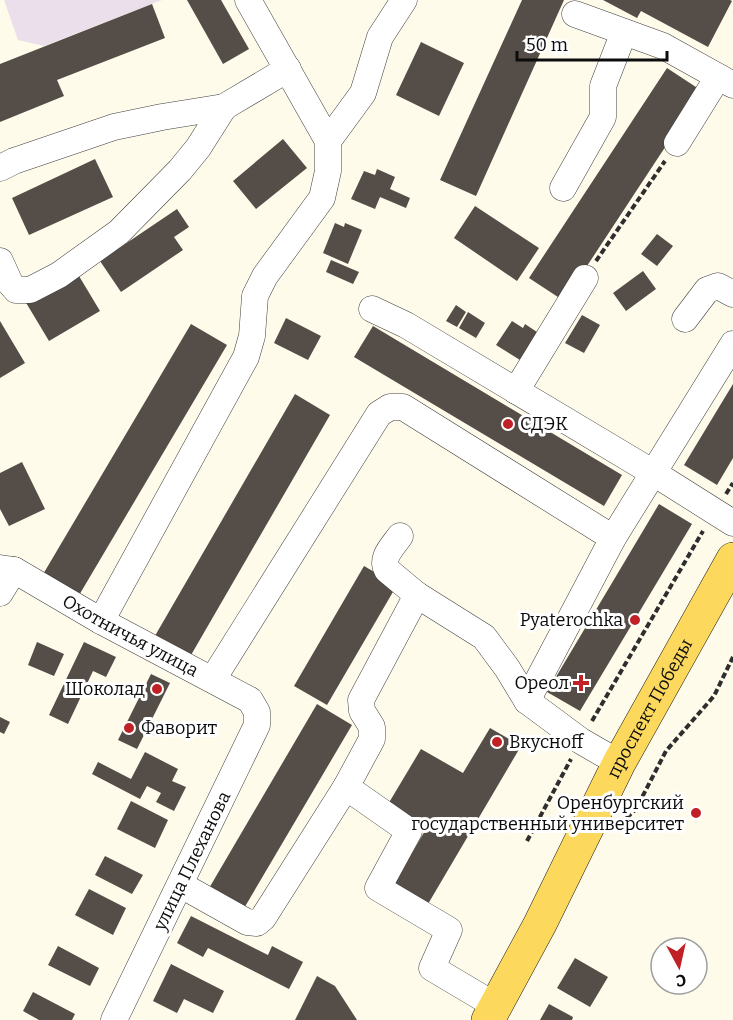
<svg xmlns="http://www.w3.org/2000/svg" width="733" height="1020" font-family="Bitter,serif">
<rect width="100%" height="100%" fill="#fffbea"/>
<path fill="#eadfeb" d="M4 0H162L44 46 18 40Z"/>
<path fill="#544d48" d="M187 0H221L249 49 223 64Z
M522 0H564L476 196 440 180Z
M603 0H730L732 1 708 47 641 11 637 18Z
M152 4 165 38 57 80 64 96 0 122V64Z
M421 42 464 63 439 116 396 95Z
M667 68 702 91 564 301 529 278Z
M283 139 307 168 256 209 233 181Z
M95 159 113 197 29 235 12 198Z
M377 169 395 177 390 189 410 198 406 208 380 197 375 209 351 199 364 171 375 175Z
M475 206 539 248 517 281 454 238Z
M177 209 189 227 174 237 183 250 121 292 100 261Z
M335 223 344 227 345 223 362 230 348 264 323 253Z
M657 234 673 246 657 266 641 254Z
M331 260 359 272 353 284 326 272Z
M76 271 100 311 49 341 25 301Z
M643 271 656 289 626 311 613 293Z
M456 305 466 312 457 327 446 321Z
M468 312 485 323 476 338 459 328Z
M582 315 600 325 584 353 565 343Z
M286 318 321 336 308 360 274 343Z
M0 321 25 363 0 378Z
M512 321 523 328 525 324 537 332 520 360 496 345Z
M191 324 227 345 78 597 42 576Z
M373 326 622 475 604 506 354 357Z
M733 384V458L717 485 684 465Z
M295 394 330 415 187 662 152 641Z
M22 462 45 509 9 526 0 509V473Z
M659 504 692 524 580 711 547 692Z
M364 566 397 585 327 705 294 686Z
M37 642 64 654 54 676 28 665Z
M84 642 116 657 106 677 93 671 68 724 49 715Z
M151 674 170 683 137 749 118 740Z
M317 704 352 725 243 910 208 890Z
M0 717 10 722 4 734 0 732Z
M490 728 521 746 428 904 394 884 426 829 387 806 421 749 463 773Z
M145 752 178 769 172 781 186 787 174 811 156 802 161 793 147 786 140 799 92 774 98 762 131 779Z
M131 801 168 820 155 848 117 829Z
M105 856 143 875 132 894 95 875Z
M89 889 126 908 113 935 75 915Z
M191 916 268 955 272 946 303 962 289 989 208 948 203 957 177 943Z
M58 946 99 968 90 986 48 965Z
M575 958 608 977 590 1007 557 988Z
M171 964 224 991 213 1013 184 999 177 1013 153 1001Z
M317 976 335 986 357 1020H295Z
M33 992 75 1014 72 1020H39L23 1011Z
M549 1004 573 1017 572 1020H540Z"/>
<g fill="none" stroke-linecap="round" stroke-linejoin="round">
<defs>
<g id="minor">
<path d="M575 14 663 46 733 85"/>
<path d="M328 141 363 93 380 37 404 0"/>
<path d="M677 143 718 77"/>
<path d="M0 168 14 161 114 127 162 117 224 107 288 69"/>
<path d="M563 188 603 117V86L624 32"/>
<path d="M0 261 10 283 16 290H30L59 275 119 232 180 170 198 148 224 107"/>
<path d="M372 309 406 325 652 472 733 523"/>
<path d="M685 319 707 290 718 286 733 294"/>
<path d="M516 391 585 278"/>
<path d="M400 536C393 546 380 558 387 570L417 595"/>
<path id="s1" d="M0 568 14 570 101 621 250 700 257 712V725L114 1020"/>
<path d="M0 593 14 570"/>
<path d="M101 621 246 357 252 336 255 296 265 276 322 198 328 171V141L248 0"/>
<path d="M213 679 379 414 390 407H403L613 538"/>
<path d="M527 701 613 538 733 344"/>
<path d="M346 787 409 831 378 888 449 930 432 968 496 1006"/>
<path d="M181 885 247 922 257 923 263 918 346 787 372 739V727L362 711 361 700 417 595 484 637 507 668 527 701 581 741 619 763"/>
</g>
<g id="major">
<path id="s2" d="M488 1020 540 924 619 763 733 559"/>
</g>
</defs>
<use href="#minor" stroke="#3f3f3f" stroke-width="27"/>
<use href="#major" stroke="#1d1d1d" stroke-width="34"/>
<path stroke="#2e2e2e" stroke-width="4" stroke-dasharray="6 3" stroke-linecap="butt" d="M596 261 665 161
M726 494 733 483
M592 721 703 531
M620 824 636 809 666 751 714 696 733 657
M527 841 571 759"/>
<use href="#minor" stroke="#fff" stroke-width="26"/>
<use href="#major" stroke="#fcd85d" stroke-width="33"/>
</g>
<g fill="#bf2126" stroke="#fff" stroke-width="2">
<circle cx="508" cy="424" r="6"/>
<circle cx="635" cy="620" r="6"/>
<path d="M578 674h6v6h6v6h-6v6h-6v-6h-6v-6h6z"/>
<circle cx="157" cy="689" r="6"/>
<circle cx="129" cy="728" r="6"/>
<circle cx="497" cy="742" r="6"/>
<circle cx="696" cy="813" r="6"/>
</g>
<g text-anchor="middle" stroke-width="6" stroke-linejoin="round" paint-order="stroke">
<g font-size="18" fill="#0c0c0c" stroke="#fff" text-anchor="end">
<text x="520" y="430" text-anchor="start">СДЭК</text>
<text x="623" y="626">Pyaterochka</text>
<text x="569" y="689">Ореол</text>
<text x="145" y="695">Шоколад</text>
<text x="141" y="734" text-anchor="start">Фаворит</text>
<text x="509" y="748" text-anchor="start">Вкусноff</text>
<text x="684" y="809">Оренбургский<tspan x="684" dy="21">государственный университет</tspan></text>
</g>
<g font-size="18" fill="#0c0c0c" stroke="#fff">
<text dy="6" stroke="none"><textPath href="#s1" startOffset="148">Охотничья улица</textPath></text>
<text dy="6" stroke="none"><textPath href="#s2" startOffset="351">проспект Победы</textPath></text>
<text transform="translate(192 861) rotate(-64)" y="6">улица Плеханова</text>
</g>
</g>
<g transform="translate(679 966) rotate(172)"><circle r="28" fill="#ffffff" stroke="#9e9e9e" stroke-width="1.5"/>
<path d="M0-4.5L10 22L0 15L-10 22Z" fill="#bf2126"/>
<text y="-9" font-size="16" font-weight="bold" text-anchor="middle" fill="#0c0c0c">С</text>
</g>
<path d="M517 51v9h150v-9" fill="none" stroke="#0c0c0c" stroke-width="3"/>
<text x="526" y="51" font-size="18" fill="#0c0c0c" stroke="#ffffff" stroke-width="4.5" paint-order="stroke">50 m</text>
</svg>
